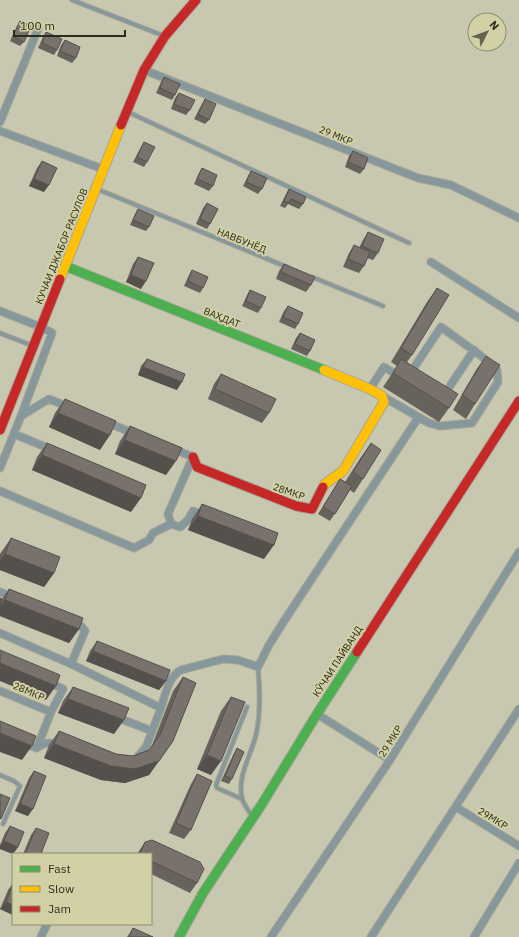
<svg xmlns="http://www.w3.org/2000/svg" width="519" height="937" font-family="'IBM Plex Sans',sans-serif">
<rect width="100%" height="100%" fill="#c8c7b0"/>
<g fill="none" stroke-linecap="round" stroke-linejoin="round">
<defs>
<path id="lane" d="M72 0 164 36
M128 112 409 243
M97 189 287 267
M312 277 383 306
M0 333 33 346
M0 775 14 781 20 786 3 824
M242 799 217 788 216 785 247 707
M252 816C249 811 243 804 242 798 237 777 251 755 256 735 261 713 260 690 258 667"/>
<path id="street" d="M144 70 418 178 451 185 519 218
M0 122 38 29
M0 131 103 169
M431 262 519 318
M0 311 41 327 52 333 21 416
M370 389 384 367 399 376
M444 395 474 350
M382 396 429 423 440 426 472 423 498 382 497 370 480 355 441 327 409 375
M106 422 135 434
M14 434 53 450
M171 448 193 457 168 514 171 524 180 527 188 520 193 511 206 516
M0 468 21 416 49 399 69 407
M0 491 134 548 149 540 153 533 171 524
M0 592 15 598
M0 633 71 664 85 631 81 626 72 622
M71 664 161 708 146 747 135 760
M0 691 51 712 63 689 48 682
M161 708C165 695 169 676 181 670L223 659 238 660 258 667 269 645 284 621 418 418
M317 714 390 760
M116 717 152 731
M24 743 37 748C45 742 49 742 59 745
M37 748 51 712
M456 807 519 846
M41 937 47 924
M271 937 390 760 519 552
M371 937 519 709
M474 937 519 863"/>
<path id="fast" d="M65 266 324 370
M179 937 203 893 262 804 317 714 357 652"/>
<path id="slow" d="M60 279 121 125
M323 487 325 484 343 471 384 402 382 396 370 389 324 370"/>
<path id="jam" d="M121 125 144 70 165 36 196 0
M0 430 60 279
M193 457 197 467 296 506 312 509 323 487
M357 652 519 401"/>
</defs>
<use href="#lane" stroke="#a7a694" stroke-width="5.5"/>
<use href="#street" stroke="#a7a694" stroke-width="9"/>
<use href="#fast" stroke="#a7a694" stroke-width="11"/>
<use href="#slow" stroke="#a7a694" stroke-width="11"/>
<use href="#jam" stroke="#a7a694" stroke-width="11"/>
<use href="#lane" stroke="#86989c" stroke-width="3.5"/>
<use href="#street" stroke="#86989c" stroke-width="7"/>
<use href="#fast" stroke="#4caf50" stroke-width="9"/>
<use href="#slow" stroke="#ffc107" stroke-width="9"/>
<use href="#jam" stroke="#c62828" stroke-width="9"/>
</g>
<path fill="#68625d" d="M20 21 24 42 20 46 10 41 17 26Z
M46 32 57 50 54 55 38 48 43 37Z
M65 40 76 58 72 63 57 56 61 45Z
M164 77 175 95 172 100 156 93 161 82Z
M179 93 190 110 186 115 171 109 175 98Z
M205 99 209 120 205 124 194 119 202 104Z
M144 142 147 162 144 167 133 162 141 147Z
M353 151 364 169 360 174 345 167 349 156Z
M42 161 44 192 29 186 37 168Z
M202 168 213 186 209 191 194 184 199 173Z
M251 171 262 189 258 194 243 186 248 176Z
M289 189 303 204 299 209 288 204 285 208 280 206 286 194Z
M207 203 210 224 207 229 196 224 203 208Z
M138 209 149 227 146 231 130 225 135 214Z
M368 232 378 253 373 260 367 258 364 266 359 273 343 267 349 253 354 245 359 248 363 240Z
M138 257 141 289 126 282 133 264Z
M284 264 311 285 306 292 276 279 279 271Z
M192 270 203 288 200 293 184 286 189 275Z
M437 288 412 355 407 362 449 408 439 422 383 387 397 366 391 362 427 302Z
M250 290 261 308 258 313 242 306 247 295Z
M288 306 298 324 295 329 279 322 284 311Z
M300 333 310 351 307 356 291 349 296 338Z
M486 356 475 404 466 419 453 410 476 370Z
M147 359 177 390 138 375 141 366Z
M221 374 269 413 262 423 208 399 214 384Z
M65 399 100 450 49 427 55 413Z
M130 426 166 475 115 454 120 441Z
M47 443 131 512 32 470 37 457Z
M371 443 363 479 354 493 350 490 330 521 318 514 340 479 345 482 361 457Z
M202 504 264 559 188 530 192 519Z
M11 538 54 573 44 587 0 570V554Z
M9 589 79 629 69 643 0 616V598L2 599Z
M97 641 166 681 159 690 86 661 90 651Z
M183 677 173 741 149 775 125 783 101 780 44 758 49 745 59 731 116 754 133 756 149 750 151 748 173 691Z
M73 687 114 734 58 713 63 701Z
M231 697 211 775 197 769 221 711Z
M237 748 232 779 229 784 221 781 234 753Z
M34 771 28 816 15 811 29 778Z
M197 774 191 830 184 839 169 833 191 784Z
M10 826 18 847 13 854 0 849V845L5 833Z
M36 828 41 854H23L31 835Z
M145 842 197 883 190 893 151 874V854H137Z
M13 883V915L0 909 8 890Z
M133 928 153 937H127Z"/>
<path fill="#55504c" d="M34 179 49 185 44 192 29 186Z
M131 275 146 281 141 289 126 282Z
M143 367 182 382 177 390 138 375Z
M58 413 110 435 100 450 49 427Z
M125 440 176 461 166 475 115 454Z
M42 455 141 498 131 512 32 470Z
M198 516 274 545 264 559 188 530Z
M5 554 54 573 44 587 0 570V560Z
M5 600 79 629 69 643 0 616V607Z
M93 651 166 681 159 690 86 661Z
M0 663 56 686 46 700 0 681Z
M68 699 124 720 114 734 58 713Z
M0 733 32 746 22 760 0 752Z
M173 741 149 775 125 783 101 780 44 758 54 744 159 761Z
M207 755 221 761 211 775 197 769Z
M20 804 33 809 28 816 15 811Z
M4 841 18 847 13 854 0 849V846Z
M6 902 13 905V915L0 909Z"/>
<path fill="#79726c" stroke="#55504c" d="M20 21 31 26 24 42 13 36Z
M46 32 62 39 57 50 42 43Z
M65 40 80 47 76 58 60 51Z
M164 77 180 84 175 95 160 88Z
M179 93 195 100 190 110 174 104Z
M205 99 216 104 209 120 198 114Z
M144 142 155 147 147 162 137 157Z
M353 151 368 158 364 169 348 162Z
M42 161 57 168 49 185 34 179Z
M202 168 217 175 213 186 197 179Z
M251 171 267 178 262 189 246 182Z
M289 189 306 197 303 204 291 199 289 203 284 201Z
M207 203 218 209 210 224 200 219Z
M138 209 154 216 149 227 133 220Z
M368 232 384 239 378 253 362 246Z
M354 245 370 252 364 266 348 259Z
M138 257 154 263 146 281 131 275Z
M284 264 315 277 311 285 281 272Z
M192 270 208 277 203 288 188 281Z
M437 288 449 295 412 355 401 348Z
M250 290 266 297 261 308 246 301Z
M288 306 303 313 298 324 283 317Z
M300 333 315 340 310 351 295 344Z
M486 356 500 365 475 404 462 395Z
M147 359 185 374 182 382 143 367Z
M401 359 458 394 449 408 393 373Z
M221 374 276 399 269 413 215 389Z
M65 399 116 421 110 435 58 413Z
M130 426 182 448 176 461 125 440Z
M47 443 146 485 141 498 42 455Z
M371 443 381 450 363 479 353 472Z
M340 479 352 486 335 514 323 507Z
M202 504 278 533 274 545 198 516Z
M11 538 60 557 54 573 5 554Z
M9 589 83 618 79 629 5 600Z
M0 598 2 599 0 605Z
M97 641 170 670 166 681 93 651Z
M0 650 60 675 56 686 0 663Z
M183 677 196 683 173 741 159 761 135 769 111 766 54 744 59 731 116 754 133 756 149 750 160 735Z
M73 687 129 708 124 720 68 699Z
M231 697 245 702 221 761 207 755Z
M0 721 36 736 32 746 0 733Z
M237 748 244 752 232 779 225 776Z
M34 771 46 776 33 809 20 804Z
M197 774 212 781 191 830 176 823Z
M0 794 10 798 1 819 0 818Z
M10 826 24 832 18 847 4 841Z
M36 828 49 833 41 854H25Z
M152 840 200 862 204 869 197 883 151 861V854H140L145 842Z
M13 884V905L6 902Z
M133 928 153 937H129Z"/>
<g text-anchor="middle" stroke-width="4" stroke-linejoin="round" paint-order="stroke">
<g font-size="10" fill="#2d2b1b" stroke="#d2d0a5">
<text transform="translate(336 135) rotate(22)" y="4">29 МКР</text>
<text transform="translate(242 240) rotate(22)" y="4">НАВБУНЁД</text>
<text transform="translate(61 246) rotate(-68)" y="4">КУЧАИ ДЖАБОР РАСУЛОВ</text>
<text transform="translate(222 317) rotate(22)" y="4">ВАҲДАТ</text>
<text transform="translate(289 491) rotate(19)" y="4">28МКР</text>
<text transform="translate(337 661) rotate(-57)" y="4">КӮЧАИ ПАЙВАНД</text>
<text transform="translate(29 691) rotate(23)" y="4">28МКР</text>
<text transform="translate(390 741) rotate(-58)" y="4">29 МКР</text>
<text transform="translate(493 818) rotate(32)" y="4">29МКР</text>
</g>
</g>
<rect x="12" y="853" width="140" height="72" fill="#d2d0a5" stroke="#908e6e"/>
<rect x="20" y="866" width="20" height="6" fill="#4caf50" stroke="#908e6e"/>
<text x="48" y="873" font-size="12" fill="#2d2b1b">Fast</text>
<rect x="20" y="886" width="20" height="6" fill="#ffc107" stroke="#908e6e"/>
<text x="48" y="893" font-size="12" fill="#2d2b1b">Slow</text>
<rect x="20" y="906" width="20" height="6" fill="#c62828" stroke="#908e6e"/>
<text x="48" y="913" font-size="12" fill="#2d2b1b">Jam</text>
<g transform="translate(487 32) rotate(48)"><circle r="19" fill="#d2d0a5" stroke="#908e6e"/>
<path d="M0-3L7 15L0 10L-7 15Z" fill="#63624f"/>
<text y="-6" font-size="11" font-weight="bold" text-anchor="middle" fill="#2d2b1b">N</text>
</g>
<path d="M14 30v6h111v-6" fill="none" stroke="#2d2b1b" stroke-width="2"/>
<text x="20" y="30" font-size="12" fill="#2d2b1b" stroke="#d2d0a5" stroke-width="3" paint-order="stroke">100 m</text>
</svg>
